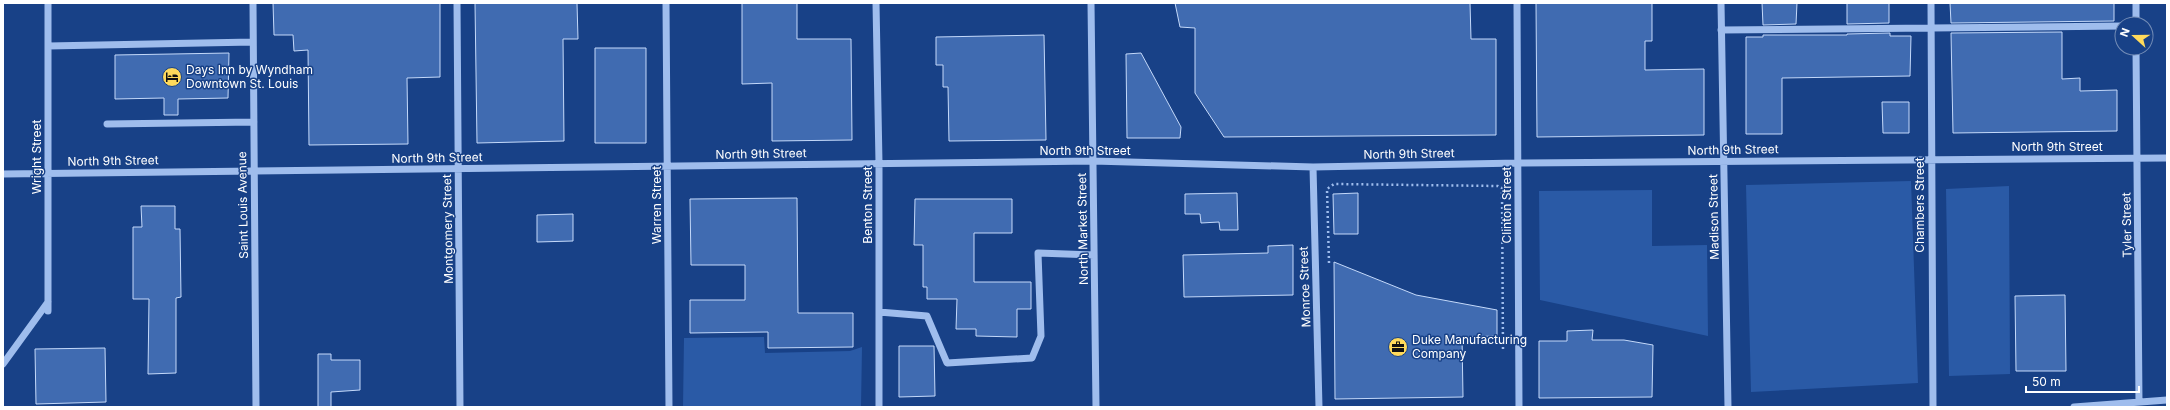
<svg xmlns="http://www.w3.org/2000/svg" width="2170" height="410" font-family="Inter,sans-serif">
<rect width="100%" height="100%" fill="#184187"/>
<path fill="#2a5aa6" d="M1911 181 1918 383 1751 392 1746 185Z
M2009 186 2010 374 1949 376 1946 189Z
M1652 190V246L1707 245 1708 336 1540 300 1539 191Z
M764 337 765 353 850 351 862 347 861 407H683L684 338Z"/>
<path fill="#406bb1" stroke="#c4d9fa" d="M273 3H440V77L407 78 408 144 309 145 308 50 294 51 293 35H274Z
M475 3H577L578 39H563L564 141 477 143Z
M742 3H797V39H851L852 140 772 141V83L742 84Z
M1175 3H1470L1471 39H1496V135L1224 137 1195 93V28L1180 27Z
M1536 3H1652V41H1645V70L1704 69V135L1537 137Z
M1762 3H1797L1796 24 1763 25Z
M1847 3H1889V23L1847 24Z
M1950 3H2114V21L1951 23Z
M2062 32V79L2080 78V91L2117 90V131L1953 133 1951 33Z
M1890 33V36H1911L1910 76 1782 78V134H1746V37H1763V35H1847V34Z
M1044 35 1046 140 949 141 948 87H943V65H936V37Z
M595 48H646V143H595Z
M229 53 228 98 178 99V115H164V98L115 99V55Z
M1141 53 1181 127 1180 138H1127L1126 54Z
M1882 102H1909V133H1883Z
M1237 193 1238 230H1220L1219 222 1201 223 1200 214H1185V194Z
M1358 193V234H1334L1333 194Z
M797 198 798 313H853V347L768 348V332L690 333V300H745V265H691L690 199Z
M915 199H1012V233H974V282H1031V309H1017V337L976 336V329H956L957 299H927V287H923V245H914Z
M141 206H175V229H180L181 297 176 298V373L148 374 149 299H133V227H142Z
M573 214V241L537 242V215Z
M1293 245V295L1184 297 1183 255 1268 253V246Z
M1334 262 1416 295 1497 310V336L1462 337 1463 397 1335 399Z
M2065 295 2066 371H2016L2015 296Z
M1593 330 1592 340H1624L1653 345 1652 397 1539 398V341H1567V331Z
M899 346H934L935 396 899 397Z
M105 348 106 402 36 404 35 349Z
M318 354H331V360H360V390L331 392V407H318Z"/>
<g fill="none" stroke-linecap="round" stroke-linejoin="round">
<path stroke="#9fbded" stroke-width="2.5" stroke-dasharray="2 3" stroke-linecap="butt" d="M1329 263 1327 189 1334 184 1498 186 1502 188 1503 351"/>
<path stroke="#9fbded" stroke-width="7" d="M48 3V311
M253 3 256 407
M457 3 460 407
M666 3 669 407
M876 3 879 163V407
M1091 3 1096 407
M1517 3 1519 407
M1721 3 1728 407
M1931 3 1933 407
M2136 3V24
M1721 30 2122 26
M48 46 253 42
M2136 48 2139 402
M107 124 254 122
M1313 167 1319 407
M3 174 1093 161 1313 167 1518 163 2167 158
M879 312 927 316 947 363 1032 358 1041 336 1038 253 1094 255
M3 364 48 302
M2074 407 2167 400"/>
</g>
<defs>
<symbol id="hotel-disc" viewBox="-11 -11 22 22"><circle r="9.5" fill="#ffda5b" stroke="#184187"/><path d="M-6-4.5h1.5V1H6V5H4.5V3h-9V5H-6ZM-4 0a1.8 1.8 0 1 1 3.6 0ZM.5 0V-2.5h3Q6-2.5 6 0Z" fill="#111"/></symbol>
<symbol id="office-disc" viewBox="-11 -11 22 22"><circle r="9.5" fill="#ffda5b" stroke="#184187"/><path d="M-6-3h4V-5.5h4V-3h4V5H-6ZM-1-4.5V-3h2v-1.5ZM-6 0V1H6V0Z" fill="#111"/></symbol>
</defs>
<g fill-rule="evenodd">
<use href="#hotel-disc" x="161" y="66" width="22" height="22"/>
<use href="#office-disc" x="1387" y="336" width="22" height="22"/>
</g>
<g text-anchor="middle" stroke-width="3" stroke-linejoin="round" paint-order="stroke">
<g font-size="12" fill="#fff" stroke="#184187" text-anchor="start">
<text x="186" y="74">Days Inn by Wyndham<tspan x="186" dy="14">Downtown St. Louis</tspan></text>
<text x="1412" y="344">Duke Manufacturing<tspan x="1412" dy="14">Company</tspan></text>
</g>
<g font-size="12" fill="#fff" stroke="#184187">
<text x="2057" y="151">North 9th Street</text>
<text transform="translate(1733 150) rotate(-1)" y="4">North 9th Street</text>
<text x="1085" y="155">North 9th Street</text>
<text transform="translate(761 154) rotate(-1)" y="4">North 9th Street</text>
<text transform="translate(1409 154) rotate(-1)" y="4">North 9th Street</text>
<text transform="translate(37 157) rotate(-90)" y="4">Wright Street</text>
<text transform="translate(437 158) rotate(-1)" y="4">North 9th Street</text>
<text transform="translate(113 161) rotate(-1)" y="4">North 9th Street</text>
<text transform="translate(243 205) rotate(-91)" y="4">Saint Louis Avenue</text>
<text transform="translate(657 205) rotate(-90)" y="4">Warren Street</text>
<text transform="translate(868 205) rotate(-90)" y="4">Benton Street</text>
<text transform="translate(1507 205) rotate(-90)" y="4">Clinton Street</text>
<text transform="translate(1920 205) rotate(-90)" y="4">Chambers Street</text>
<text transform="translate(1714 217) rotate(-91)" y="4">Madison Street</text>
<text transform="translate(2127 225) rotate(-91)" y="4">Tyler Street</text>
<text transform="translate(448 229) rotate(-91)" y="4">Montgomery Street</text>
<text transform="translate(1083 229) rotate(-91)" y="4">North Market Street</text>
<text transform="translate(1305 287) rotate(-92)" y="4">Monroe Street</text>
</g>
</g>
<rect width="2170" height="410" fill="none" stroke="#ffffff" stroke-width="8"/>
<g transform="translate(2134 36) rotate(291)"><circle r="19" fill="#184187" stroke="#748db7"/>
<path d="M0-3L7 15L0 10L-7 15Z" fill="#ffda5b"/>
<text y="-6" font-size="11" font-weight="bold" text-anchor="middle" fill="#ffffff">N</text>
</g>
<path d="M2026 386v6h113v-6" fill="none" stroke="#ffffff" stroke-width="2"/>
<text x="2032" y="386" font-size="12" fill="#ffffff" stroke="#184187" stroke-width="3" paint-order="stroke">50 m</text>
</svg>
